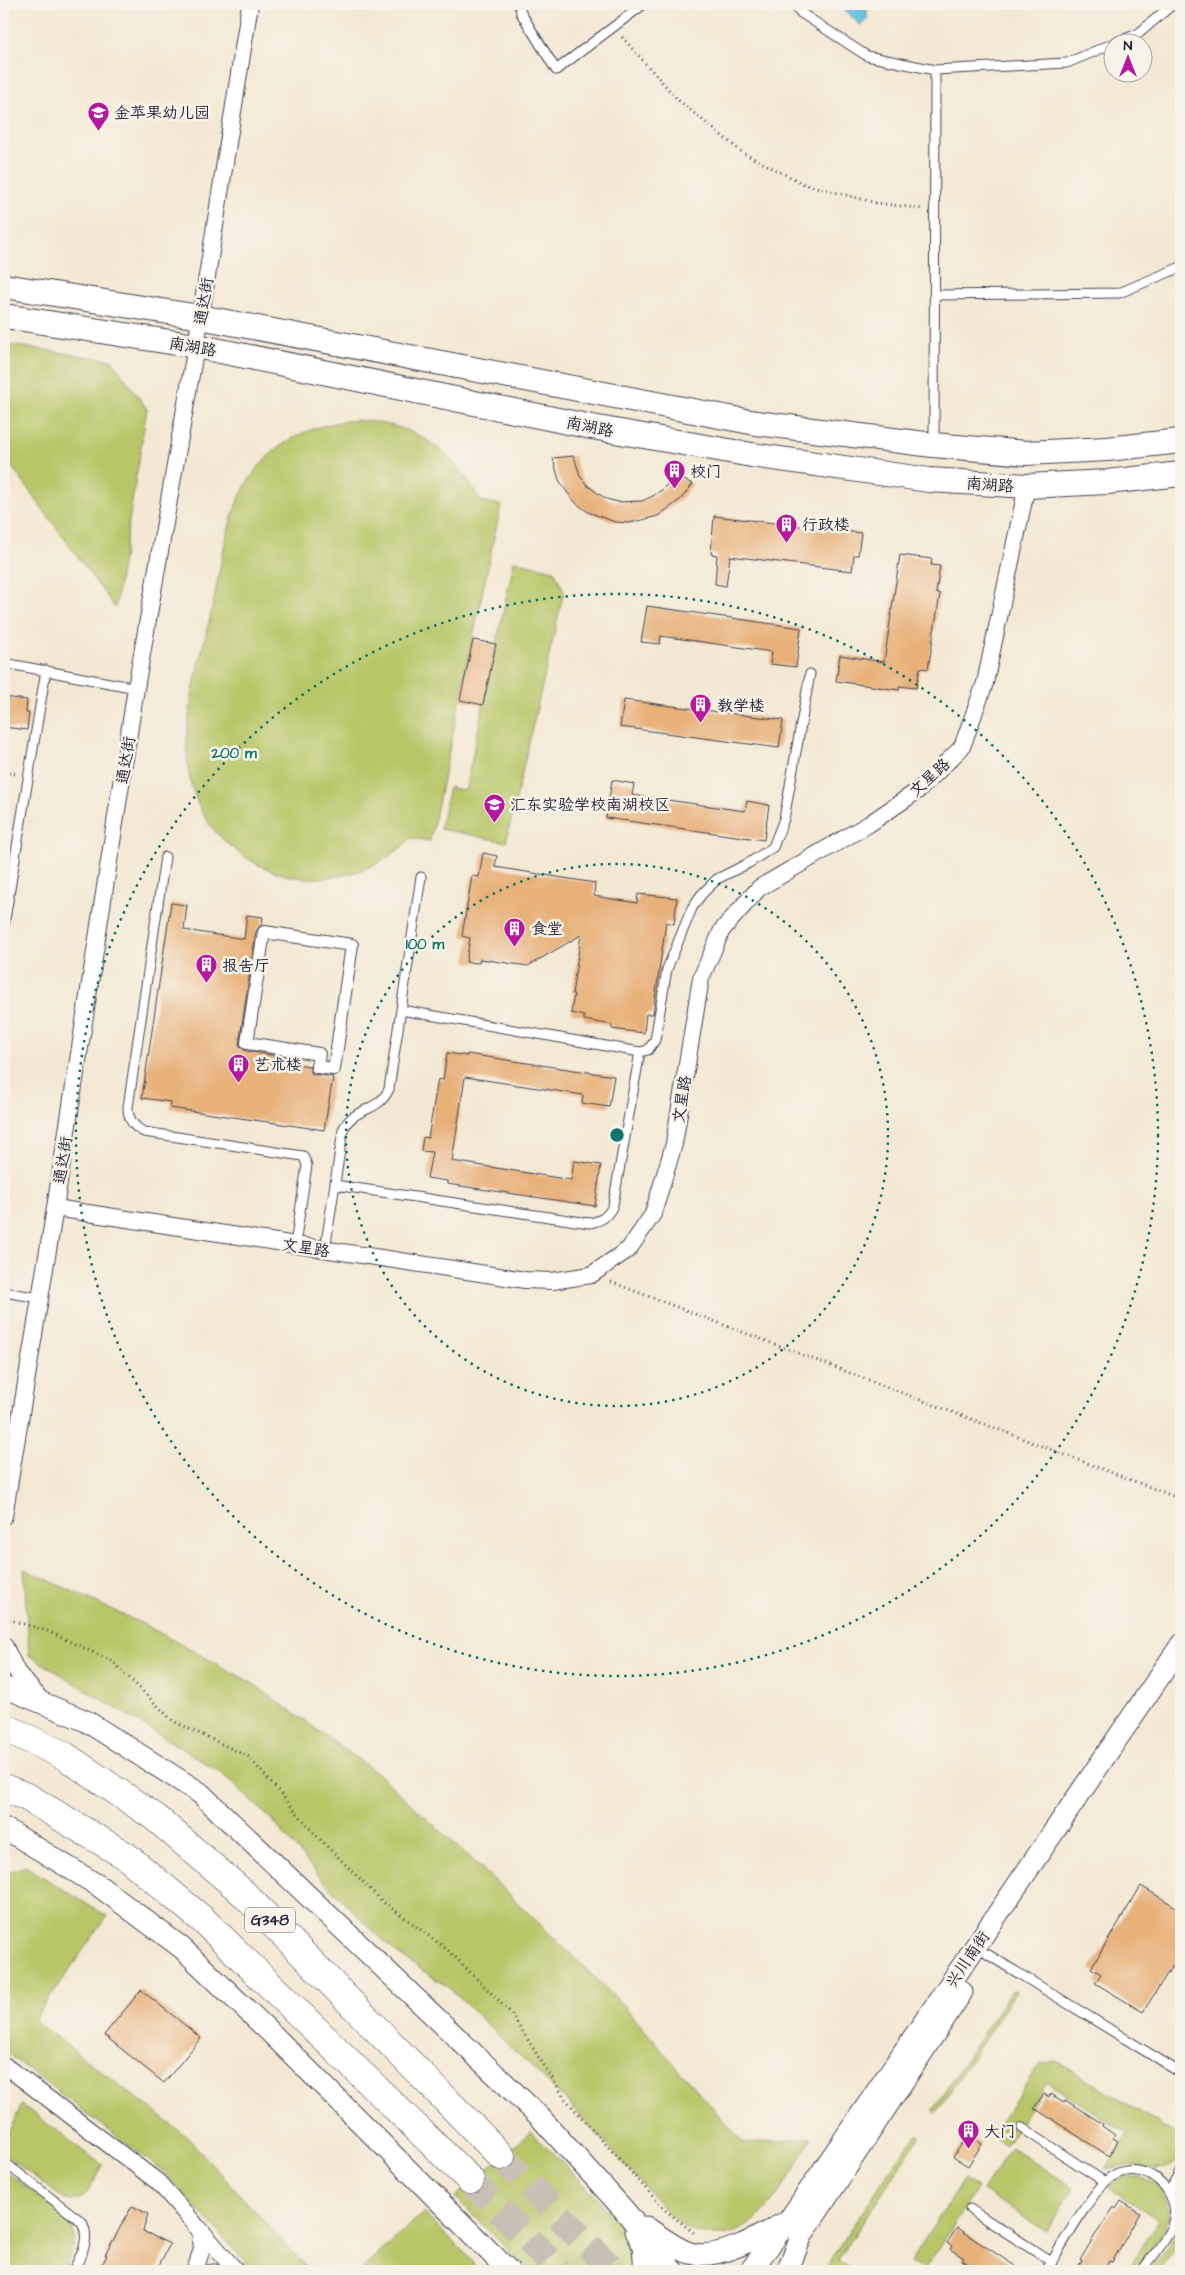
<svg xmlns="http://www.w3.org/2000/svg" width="1185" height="2275" font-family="'Architects Daughter','LXGW WenKai TC',sans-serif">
<rect width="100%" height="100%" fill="#f7f3e8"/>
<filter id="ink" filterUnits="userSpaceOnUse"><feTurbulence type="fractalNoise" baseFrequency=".02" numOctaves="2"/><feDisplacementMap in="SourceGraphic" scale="10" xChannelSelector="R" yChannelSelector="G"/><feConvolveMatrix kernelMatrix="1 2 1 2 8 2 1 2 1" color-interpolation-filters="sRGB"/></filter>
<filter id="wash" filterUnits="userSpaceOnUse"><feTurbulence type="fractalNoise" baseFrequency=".0096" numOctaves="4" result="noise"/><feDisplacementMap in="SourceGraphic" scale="20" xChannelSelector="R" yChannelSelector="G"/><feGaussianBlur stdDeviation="1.12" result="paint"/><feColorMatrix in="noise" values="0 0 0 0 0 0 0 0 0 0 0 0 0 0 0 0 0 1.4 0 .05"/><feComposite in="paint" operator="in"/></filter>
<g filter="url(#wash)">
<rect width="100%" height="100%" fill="#f3e8d3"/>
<path fill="#b8c668" stroke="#6d7452" d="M4 344 112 360 147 409 115 608 4 456Z
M357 420C416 424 453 449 480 501L501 505 430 841 411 838C383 867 345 880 305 878 278 876 254 865 233 848 156 788 195 687 212 609 222 563 226 508 256 470 281 438 317 423 357 420Z
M514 561 554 570 564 591 506 842 440 829 449 787 465 791Z
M24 1569 147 1626 252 1683 377 1773 488 1874 621 2003 744 2144 812 2138C790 2174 762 2239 712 2235 701 2234 691 2232 682 2226 676 2222 671 2216 665 2210L566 2100 449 1988 395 1952 326 1884 272 1820 220 1772 29 1655Z
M25 1866 107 1916 34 2020 185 2135 310 2271H254L163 2171 4 2051V1880L7 1873Z
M1011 1991 1016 1992 935 2114 932 2111Z
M1056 2061 1178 2135 1173 2143 1181 2148V2153L1174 2164 1165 2168 1152 2169 1129 2165 1105 2169 1128 2134 1047 2082 1006 2145 992 2136 1039 2064Z
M22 2105 102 2165C94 2180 86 2208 64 2199L4 2154V2141Z
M531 2132 589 2189 629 2235 635 2246 637 2271H529L455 2197Z
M917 2134 920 2136 838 2260 850 2268 848 2271H824L889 2171Z
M1011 2147 1074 2188 1046 2231 983 2191Z
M4 2170 64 2216C82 2234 73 2252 63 2271H4Z
M1139 2176C1162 2185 1175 2202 1166 2226L1136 2271H1127L1159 2220 1108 2187C1117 2178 1127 2176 1139 2176Z
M964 2179 978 2188 924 2271 910 2262Z
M1181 2181V2237L1159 2271H1149C1159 2256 1176 2238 1179 2220 1182 2207 1176 2194 1181 2181Z
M423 2213 474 2262 472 2271H360Z"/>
<path fill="#5bbeda" stroke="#3e708a" d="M838 4H867V20L860 25Z"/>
<g id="blocks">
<path fill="#e8b17a" d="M574 456 580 476 587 485 606 499 618 502 642 501 653 496 663 489 674 476 693 484 681 499 658 516 630 523 615 522 588 512 576 503 567 492 559 480 553 458Z
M714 516 861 533 858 555H854L852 571 730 556 726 586 715 584 717 555 711 554Z
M900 555 932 559 931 565 940 566 936 593 940 594 928 669 920 668 916 688 899 686V690L836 681 840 655 884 662Z
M647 606 801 628 796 667 770 664 772 652 661 636 660 644 641 642Z
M473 640 496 644 483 705 460 700Z
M4 697 27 700 26 713H29L27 730 4 727Z
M624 700 783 720 779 748 620 727Z
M612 780 634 784 632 795 745 811 747 801 769 805 764 840 606 818Z
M483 853 497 856 495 867 595 883 594 896 637 903 638 894 677 898 674 924 666 922 653 1014H646L644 1033 612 1029V1025L584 1020V1016L571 1013 574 994H572L581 935 528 966 480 959 479 963 466 962 470 938 462 936 472 876 479 877Z
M171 903 187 905 184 930 244 939 247 915 263 917 262 924 256 931 239 1045 246 1051 296 1059V1064L309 1066 312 1074 333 1077 324 1130 170 1108 171 1102 142 1098Z
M447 1053 467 1056V1054L614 1076 609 1107 582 1103 583 1095 465 1077 452 1161 571 1180 574 1161 601 1165 595 1206 447 1184V1181L427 1178 432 1152 421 1151 423 1137 428 1138 438 1079 443 1080Z
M1141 1886 1181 1910V1952L1143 2012 1095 1983 1101 1974 1091 1968Z
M141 1990 201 2038 164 2083 104 2035Z
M1044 2094 1049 2097 1050 2094 1064 2102 1065 2100 1103 2124 1102 2126 1115 2135 1113 2138 1118 2141 1109 2156 1034 2108Z
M968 2135 982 2144 968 2166 953 2157Z
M1121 2201 1140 2213 1112 2262 1109 2261 1103 2271H1076L1082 2261 1080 2260 1094 2237 1114 2207 1116 2209Z
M132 2206 148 2214 143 2231 170 2244 156 2271H99L107 2255H105Z
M957 2228 1023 2271H980L962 2260 964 2258 950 2249 952 2246 947 2243Z"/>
</g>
</g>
<g filter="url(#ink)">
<use href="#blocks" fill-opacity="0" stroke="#414052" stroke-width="1"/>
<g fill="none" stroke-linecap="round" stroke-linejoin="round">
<path stroke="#c9c0b5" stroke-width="28" stroke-dasharray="28 14" stroke-linecap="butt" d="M501 2156 613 2271
M470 2180 559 2271"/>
<defs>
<path id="service" d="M519 4 521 13 556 70 644 4
M794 4 801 13 867 56 935 70
M1116 42 1138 34 1173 4
M936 295 1119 293 1181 267
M934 444 935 70 1067 63 1112 44
M4 663 136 688
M165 857 128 1107C128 1119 133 1127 144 1132L303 1156 307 1165 295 1245
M4 925 46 670
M401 1010 640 1052 648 1050 655 1040 667 969 692 908 701 895 717 879 749 863 773 847 784 819 810 674
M335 1185 589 1223C601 1221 608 1217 613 1205L640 1052
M325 1250 343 1130C353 1106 378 1114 389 1089L421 877
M4 1292 40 1298
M987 1954 1181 2073
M1022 2128 1105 2182
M4 2162 82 2222C91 2240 81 2255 73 2271
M1169 2191 1181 2170
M970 2209 1052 2262
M204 2271 214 2269 230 2271
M1046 2271C1060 2249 1092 2190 1111 2177 1139 2157 1180 2186 1174 2219 1170 2237 1152 2256 1142 2271"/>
<path id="pedestrian" d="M264 932 352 945 334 1069 317 1067 319 1054 247 1043Z"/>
<path id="minor" d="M55 1208 525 1280 552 1281 591 1275 629 1249 653 1214 674 1144 701 978 722 930 759 888 869 824 920 789 962 747 985 683 1027 486
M4 1516 55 1208 136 688 196 346 250 4
M4 1645 17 1672 43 1702
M4 2065 158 2182 194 2223 200 2233 202 2248 195 2271
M199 2228 236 2271"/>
<path id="tertiary" d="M4 1687 86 1721 200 1793 538 2115 625 2211 673 2271
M4 1828 99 1886 182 1948 273 2035 509 2271
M646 2227C660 2236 674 2248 690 2253 717 2261 759 2237 782 2224
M636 2231 643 2246 645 2271
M750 2271 789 2220 1181 1645
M787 2271 802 2235 962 1992"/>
<path id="secondary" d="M4 286 200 317 756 423 933 445 1026 453 1107 449 1181 441
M4 316 196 346 592 427 752 455 929 480 1027 486 1107 482 1181 474"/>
<path id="trunk" d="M4 1727 65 1756 156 1818 242 1892 501 2156
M4 1788 27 1797 126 1856 203 1920 470 2180"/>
</defs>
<use href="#service" stroke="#414052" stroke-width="11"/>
<use href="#pedestrian" stroke="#414052" stroke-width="14"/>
<use href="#minor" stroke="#414052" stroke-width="18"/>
<use href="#tertiary" stroke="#414052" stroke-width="23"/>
<use href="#secondary" stroke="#414052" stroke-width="26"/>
<use href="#trunk" stroke="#414052" stroke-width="29"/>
<path stroke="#414052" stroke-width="3" stroke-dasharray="1 4" stroke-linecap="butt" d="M622 37 678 100 743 153 804 184 877 203 924 209
M4 772 16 774
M611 1282 1181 1499
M4 1618 47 1631 112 1661 173 1721 249 1757 316 1835 382 1901 448 1950 510 2012 566 2100 665 2210 694 2233"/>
<use href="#service" stroke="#fff" stroke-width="9"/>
<use href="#pedestrian" stroke="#fff" stroke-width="12"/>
<use href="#minor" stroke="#fff" stroke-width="16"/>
<use href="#tertiary" stroke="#fff" stroke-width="21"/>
<use href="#secondary" stroke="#fff" stroke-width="24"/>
<use href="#trunk" stroke="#fff" stroke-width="28"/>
</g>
</g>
<g fill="none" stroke="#0f766e" stroke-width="2.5" stroke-dasharray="2.5 5">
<circle cx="617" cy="1135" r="271"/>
<circle cx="617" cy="1135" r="541"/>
</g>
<defs>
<symbol id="school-pin" viewBox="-11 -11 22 30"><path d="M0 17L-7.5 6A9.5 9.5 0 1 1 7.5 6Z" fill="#b5179e" stroke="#f7f3e8"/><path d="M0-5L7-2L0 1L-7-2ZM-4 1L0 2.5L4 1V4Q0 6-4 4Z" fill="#fff"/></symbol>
<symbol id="building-pin" viewBox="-11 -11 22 30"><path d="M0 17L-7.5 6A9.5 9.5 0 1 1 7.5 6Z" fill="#b5179e" stroke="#f7f3e8"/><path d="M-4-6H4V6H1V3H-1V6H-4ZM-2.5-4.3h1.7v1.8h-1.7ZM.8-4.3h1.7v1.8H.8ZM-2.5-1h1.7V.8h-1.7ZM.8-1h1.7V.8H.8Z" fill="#fff"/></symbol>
</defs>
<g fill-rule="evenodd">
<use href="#school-pin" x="86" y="100" width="25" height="34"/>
<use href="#building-pin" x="662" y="458" width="25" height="34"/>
<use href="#building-pin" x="774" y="512" width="25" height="34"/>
<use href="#building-pin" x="688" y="692" width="25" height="34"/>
<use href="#school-pin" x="482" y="792" width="25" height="34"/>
<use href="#building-pin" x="502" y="916" width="25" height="34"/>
<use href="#building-pin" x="194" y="952" width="25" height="34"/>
<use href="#building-pin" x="226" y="1052" width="25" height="34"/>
<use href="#building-pin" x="956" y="2118" width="25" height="34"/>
</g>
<g text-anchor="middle" stroke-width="5" stroke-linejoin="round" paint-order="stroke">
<rect fill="#f7f3e8" stroke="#62616f" stroke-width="1" x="245" y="1907.5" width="50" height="25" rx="4"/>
<g font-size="15" font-weight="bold" fill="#22223b">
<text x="270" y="1925">G348</text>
</g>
<g font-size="16" fill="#22223b" stroke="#f7f3e8" text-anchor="start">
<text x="114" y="118">金苹果幼儿园</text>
<text x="690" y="477">校门</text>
<text x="802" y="530">行政楼</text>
<text x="717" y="711">教学楼</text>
<text x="510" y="810">汇东实验学校南湖校区</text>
<text x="531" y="934">食堂</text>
<text x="222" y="971">报告厅</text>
<text x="254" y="1070">艺术楼</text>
<text x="984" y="2137">大门</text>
</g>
<g font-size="16" fill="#22223b" stroke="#f7f3e8">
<text transform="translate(203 301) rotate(-81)" y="6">通达街</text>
<text transform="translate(193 346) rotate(10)" y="6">南湖路</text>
<text transform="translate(590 426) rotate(11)" y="6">南湖路</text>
<text transform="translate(990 484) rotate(4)" y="6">南湖路</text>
<text transform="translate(125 760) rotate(-81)" y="6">通达街</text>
<text transform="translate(929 777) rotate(-42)" y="6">文星路</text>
<text transform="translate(681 1099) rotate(-81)" y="6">文星路</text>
<text transform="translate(62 1160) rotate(-81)" y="6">通达街</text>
<text transform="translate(306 1247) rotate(9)" y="6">文星路</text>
<text transform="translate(967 1959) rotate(-56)" y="6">兴川南街</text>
</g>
</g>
<circle cx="617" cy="1135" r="8" fill="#0f766e" stroke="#f7f3e8" stroke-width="2.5"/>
<g font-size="15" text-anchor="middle" font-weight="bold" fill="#0f766e" stroke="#f7f3e8" stroke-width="5" stroke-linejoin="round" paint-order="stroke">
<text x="234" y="758">200 m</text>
<text x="425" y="949">100 m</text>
</g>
<rect width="1185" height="2275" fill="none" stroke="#f7f3e8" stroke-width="20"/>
<g transform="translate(1128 58)"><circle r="24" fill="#f7f3e8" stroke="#a29fa3"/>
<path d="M0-4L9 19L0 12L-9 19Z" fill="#b5179e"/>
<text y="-8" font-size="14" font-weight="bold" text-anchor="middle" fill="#22223b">N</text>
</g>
</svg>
